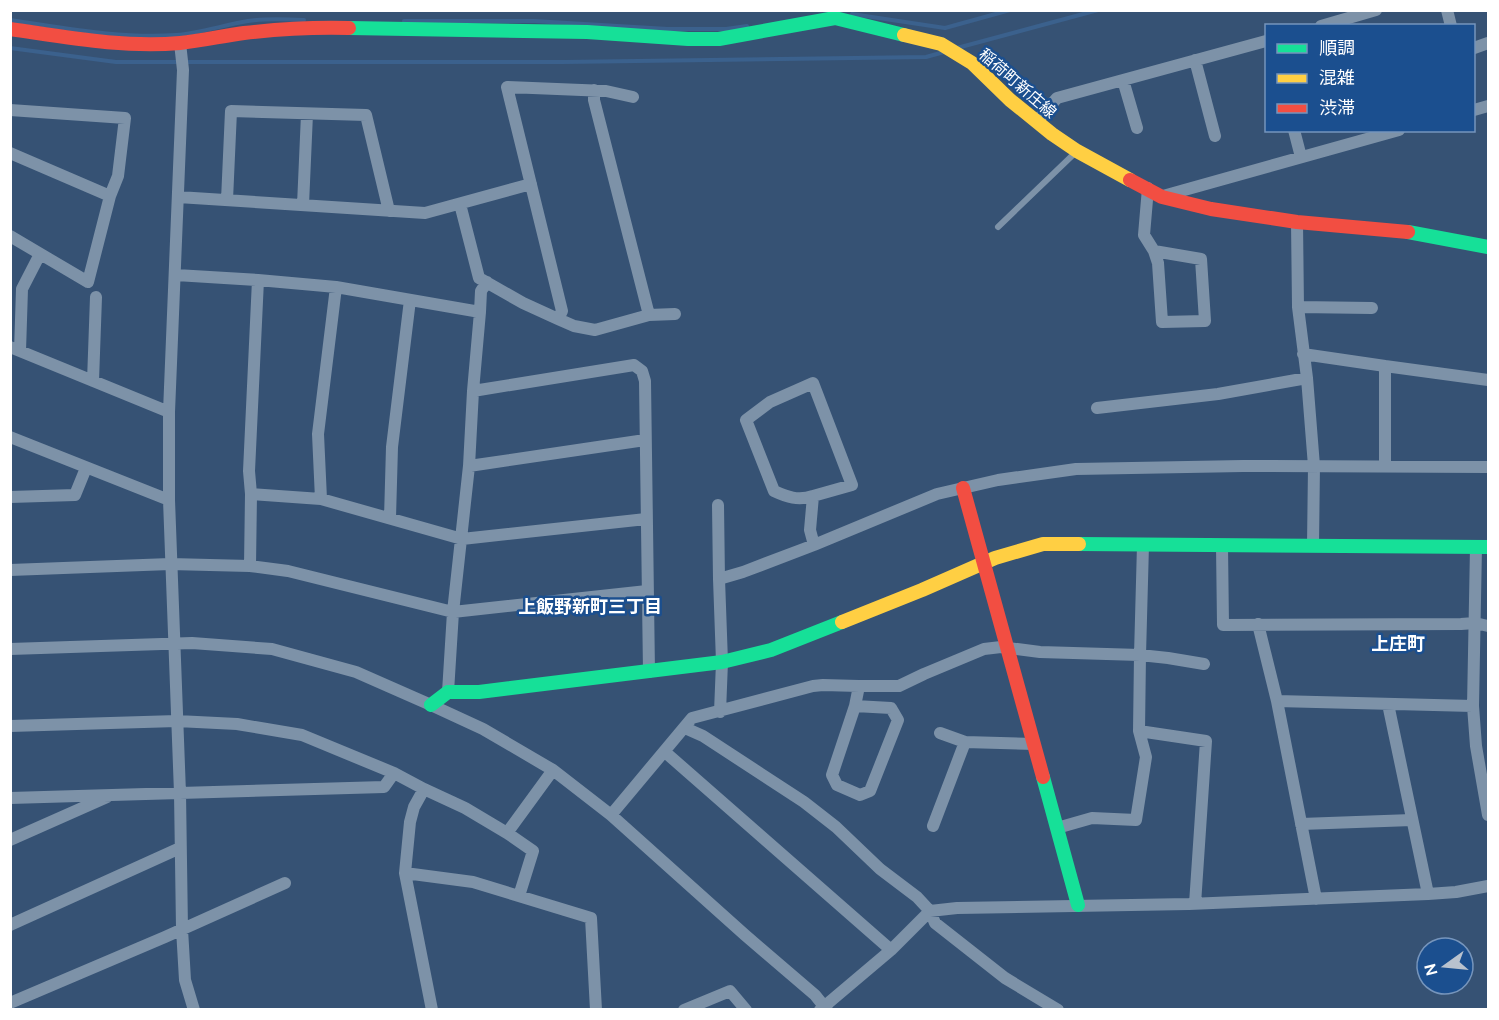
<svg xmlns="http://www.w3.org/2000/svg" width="1499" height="1020" font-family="Ubuntu,'Noto Sans JP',sans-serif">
<rect width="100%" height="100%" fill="#365274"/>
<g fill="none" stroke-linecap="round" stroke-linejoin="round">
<path stroke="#3b618d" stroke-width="4" d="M852 14 945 28 1010 10
M10 20C65 28 121 39 176 35 200 33 224 25 248 21 267 18 285 19 304 20
M404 21H534L668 29H726L747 26
M10 48 116 62H564L926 57 944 52
M957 48 1098 10"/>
<path stroke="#7d92a8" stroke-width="6" d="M998 227 1077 151"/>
<path stroke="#7d92a8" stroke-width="12" d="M1447 10 1451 26
M1321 26 1376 10
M180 43 183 70 169 412V500L180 793 182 929 185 980 194 1010
M1474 48 1488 43
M1195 60 1215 136
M1123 80 1137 128
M594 90V100L649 315
M10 110 125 118 118 176 110 196 88 282 10 236
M1474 110 1488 106
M1037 121 1057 98 1266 41
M1294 130 1301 157
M10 153 110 196
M1148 188 1144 235 1154 251 1201 259 1205 321 1162 322 1158 263 1154 251
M1163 196 1399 130
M178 197 425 213 531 184
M227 200 231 111 366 115 389 211
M460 204 479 278 523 303 558 319 574 326 595 330 649 315 675 314
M303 205 307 114
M1297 222 1298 307 1307 378 1314 466 1313 545
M176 275 258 280 336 287 480 312 473 391 469 466 453 612 448 692
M1298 307 1372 308
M480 312 481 291 487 282
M558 319 562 311 507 87 606 91 633 97
M10 347 169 412
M20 351 22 289 40 254
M1303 354 1385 366V466
M1385 366 1488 380
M93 381 96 297
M473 391 634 365 642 371 645 381 649 672
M1097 408 1218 394 1307 378
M10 437 169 500
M469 466 645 440
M251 494 321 499 462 539 646 519
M813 496C798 501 787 497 774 491L746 420 770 402 813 383 852 485 813 496 810 530 814 545
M10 497 75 495 86 468
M321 499 318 434 336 287
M718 505 719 579
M390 518 392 447 410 300
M1222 546 1223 625 1461 624 1475 623 1488 626
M1476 547 1473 706 1476 746 1488 815
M250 566 251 494 249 471 258 280
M10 570 170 564 250 566 288 571 453 612 647 591
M1258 624 1277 701 1316 899
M10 649 192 643 272 649 356 672 431 705 483 729 553 770 611 815 745 935 815 995 827 1010
M1277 701 1473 706
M1388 704 1428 894
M855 706 891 708 898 720 870 791 860 795 837 785 832 775 855 706 859 686
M720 712 722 662 719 579 743 572 814 545 937 494 998 480 1076 469 1243 466 1488 467
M10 726 177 721 237 724 302 735 394 773 424 789 465 808 507 833 553 770
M685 728 703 736 804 802 836 827 880 869 917 897 930 911 935 923 1005 978 1058 1010
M1139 731 1206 741 1195 904
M940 733 965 742 1034 744
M665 752 891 950
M10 798 384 787 394 773
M611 815 692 718 813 686 823 685 859 686H899L924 674 984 649 1001 647 1040 652 1140 655 1143 545
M1301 824 1412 820
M933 826 965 742
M1057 828 1092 818 1136 820 1146 757 1139 731 1140 655 1168 658 1204 664
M507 833 533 851 519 896
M10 840 107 797
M405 873 410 822 414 807 424 789
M10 925 180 848
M10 1003 165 937 285 883
M432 1010 405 873 473 882 591 918 596 1010
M684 1010 730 991 746 1010
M820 1010 891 950 930 911 957 908 1189 904 1428 894 1456 892 1488 886"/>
<path stroke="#16e098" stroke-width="14" d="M349 28 587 32 688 39H719L835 18 904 35
M1408 232 1488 247
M1079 544 1488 547
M431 705 448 692H479L722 662 771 650 842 622
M1043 777 1078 905"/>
<path stroke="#ffcf43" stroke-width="14" d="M904 35 941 44 972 63 1010 100 1052 134 1077 151 1130 180
M842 622 922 590 995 558 1043 544H1079"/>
<path stroke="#f24e42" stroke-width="14" d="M10 29C66 37 123 48 180 43 201 41 222 36 244 33 279 29 314 27 349 28
M1130 180 1162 197 1211 209 1297 222 1408 232
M963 488 1043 777"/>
</g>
<g text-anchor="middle" stroke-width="5" stroke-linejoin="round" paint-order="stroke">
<g font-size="16" fill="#fff" stroke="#1b4f8f">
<text transform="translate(1018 83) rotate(41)" y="6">稲荷町新庄線</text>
</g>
<g font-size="18" font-weight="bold" fill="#fff" stroke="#1b4f8f">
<text x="590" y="613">上飯野新町三丁目</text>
<text x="1398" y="650">上庄町</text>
</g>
</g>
<rect width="1499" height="1020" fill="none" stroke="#ffffff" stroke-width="24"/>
<rect x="1265" y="24" width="210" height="108" fill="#1b4f8f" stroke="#7695bc" stroke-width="1.5"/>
<rect x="1277" y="44" width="30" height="9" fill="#16e098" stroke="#7695bc" stroke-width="1.5"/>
<text x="1319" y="54" font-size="18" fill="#ffffff">順調</text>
<rect x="1277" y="74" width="30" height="9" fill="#ffcf43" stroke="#7695bc" stroke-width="1.5"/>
<text x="1319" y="84" font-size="18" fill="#ffffff">混雑</text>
<rect x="1277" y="104" width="30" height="9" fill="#f24e42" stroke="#7695bc" stroke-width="1.5"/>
<text x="1319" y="114" font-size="18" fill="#ffffff">渋滞</text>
<g transform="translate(1445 966) rotate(255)"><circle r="28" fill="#1b4f8f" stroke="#7695bc" stroke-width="1.5"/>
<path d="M0-4.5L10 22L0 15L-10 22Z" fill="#b9c2ce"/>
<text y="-9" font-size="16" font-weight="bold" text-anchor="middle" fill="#ffffff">N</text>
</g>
</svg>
